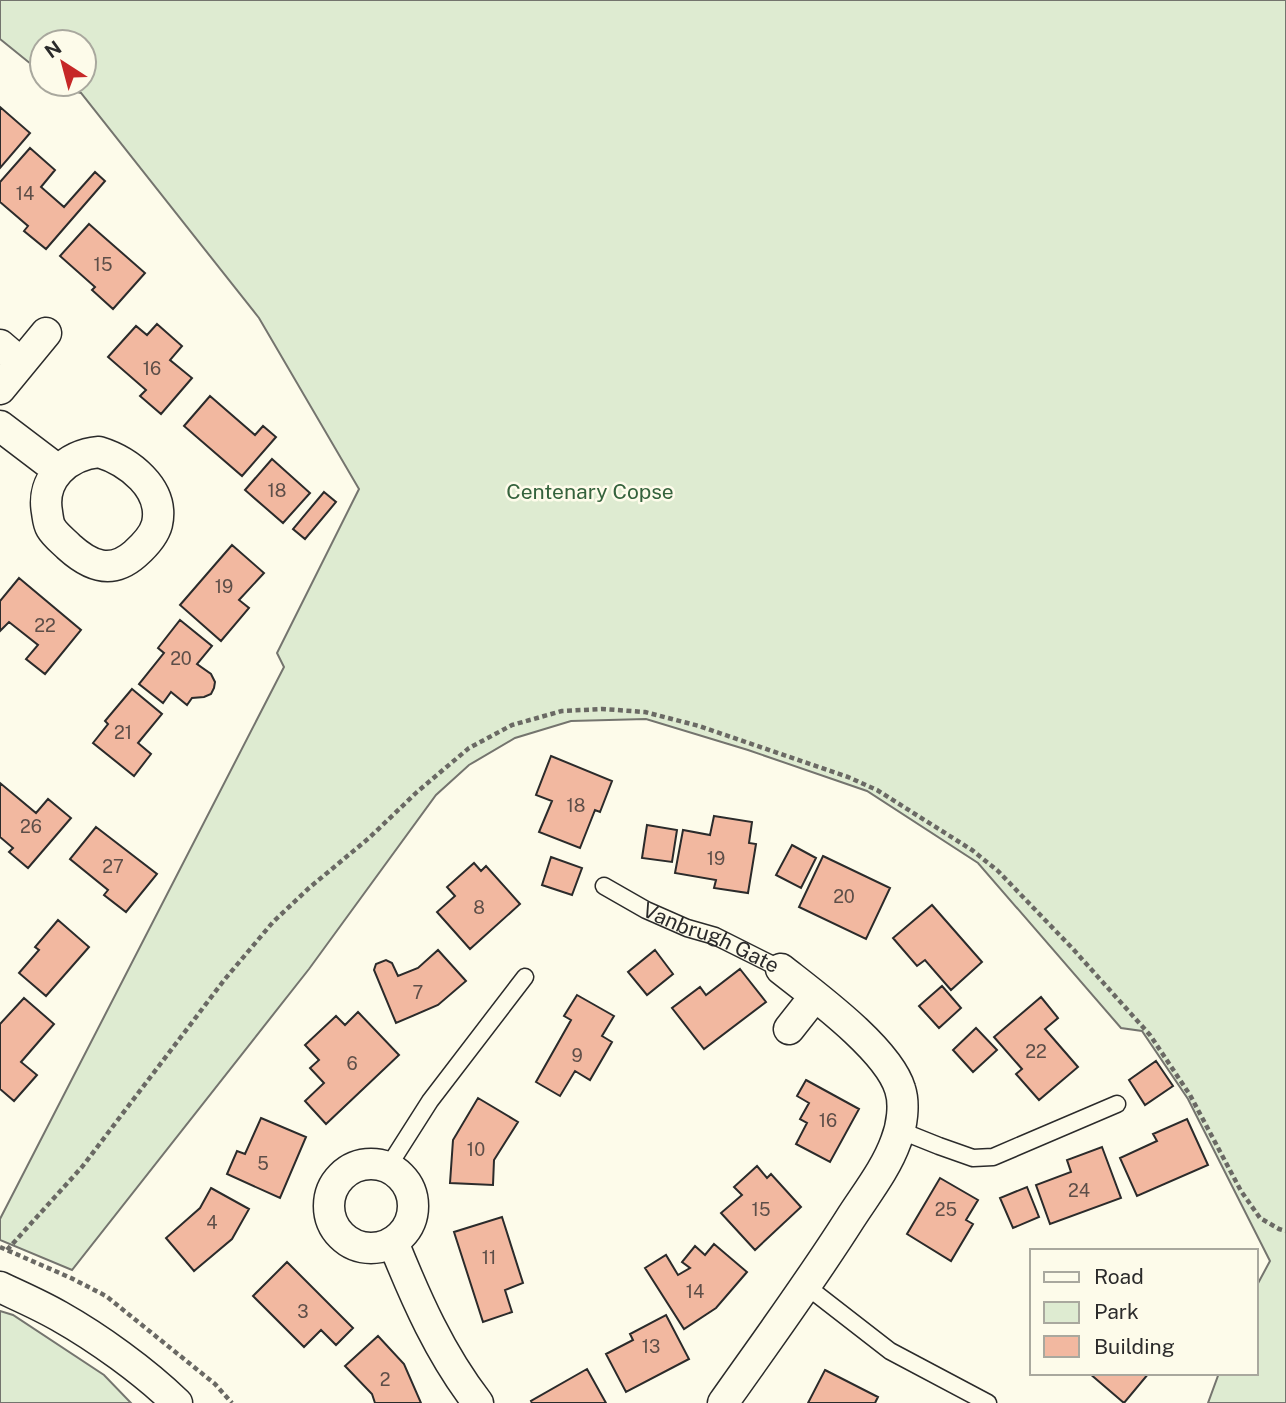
<svg xmlns="http://www.w3.org/2000/svg" width="1286" height="1403" font-family="'Public Sans',sans-serif">
<rect width="100%" height="100%" fill="#fdfbea"/>
<path fill="#deebd1" stroke="#74746e" stroke-width="2" d="M0 0H1286V1403H1208L1219 1373H1256V1287L1270 1261 1188 1099 1142 1031 1121 1028 978 863 867 791 748 750 646 719 571 721 515 738 469 765 436 795 309 969 72 1270 0 1240V1219L284 667 277 653 359 489 259 318 81 93 59 87 55 84H84V42H42V73L0 39Z
M0 1311 13 1315 104 1375 131 1403H0Z"/>
<path fill="#f2b8a0" stroke="#2b2b2b" stroke-width="2" d="M0 107 30 133 0 168Z
M30 148 55 170 41 187 64 207 95 172 105 181 46 249 24 231 28 226 0 202V182Z
M89 224 145 273 113 309 92 290 95 287 60 256Z
M157 324 182 346 170 360 192 378 161 414 140 396 146 390 108 357 136 326 147 335Z
M210 396 255 435 263 426 276 437 242 476 184 426Z
M272 459 310 493 283 523 245 490Z
M324 492 336 502 305 539 293 529Z
M232 545 264 573 239 600 249 608 221 641 180 605Z
M19 578 81 630 45 674 26 659 38 645 9 622 0 631V601Z
M180 620 212 646 197 664 211 674 215 682 214 688 211 694 204 697 192 698 187 705 171 692 163 703 139 684 164 653 158 648Z
M132 689 162 714 138 743 151 754 134 776 93 743 108 724 105 721Z
M551 756 612 781 600 812 595 810 580 848 539 832 552 801 536 795Z
M0 783 36 813 48 799 71 818 28 868 9 852 13 848 0 837Z
M714 816 752 822 749 843 756 844 748 893 714 888 716 880 675 873 683 830 710 835Z
M647 825 677 830 672 862 642 858Z
M96 827 157 874 126 912 104 895 108 890 70 859Z
M792 845 816 858 801 888 776 875Z
M823 856 890 888 866 939 799 907Z
M551 857 582 868 572 895 542 885Z
M474 863 481 871 486 866 520 904 470 949 437 912 455 896 447 887Z
M932 905 982 962 951 990 925 960 917 966 893 938Z
M58 920 89 947 46 996 19 973 39 950 35 947Z
M438 950 466 981 438 1005 396 1023 374 970 376 964 386 960 392 963 398 976 418 968Z
M655 950 673 974 647 995 628 972Z
M740 969 766 1002 704 1049 672 1008 700 987 706 995Z
M942 986 961 1008 939 1028 919 1006Z
M577 995 614 1016 602 1036 612 1042 590 1080 575 1071 560 1096 536 1082 571 1020 564 1016Z
M1041 997 1058 1018 1045 1029 1078 1067 1039 1100 1016 1074 1022 1069 994 1037Z
M24 998 54 1024 21 1062 37 1075 14 1101 0 1089V1024Z
M358 1012 399 1055 326 1124 305 1101 324 1083 310 1068 319 1060 305 1045 336 1016 345 1025Z
M976 1028 997 1050 973 1072 953 1050Z
M1156 1061 1173 1086 1145 1105 1129 1080Z
M806 1080 859 1109 830 1162 796 1144 807 1123 800 1119 809 1103 797 1096Z
M478 1098 518 1122 494 1160 493 1185 450 1183 453 1140Z
M261 1118 306 1137 280 1198 227 1174 237 1151 245 1154Z
M1187 1119 1208 1165 1137 1196 1120 1158 1157 1141 1153 1134Z
M1102 1147 1121 1198 1050 1224 1036 1185 1071 1172 1067 1160Z
M757 1166 767 1178 771 1174 801 1207 755 1250 721 1213 742 1195 734 1187Z
M940 1178 978 1200 966 1220 973 1224 951 1261 907 1234Z
M1027 1187 1039 1217 1013 1228 1000 1198Z
M211 1188 249 1209 232 1239 194 1271 166 1238 200 1208Z
M502 1217 523 1283 505 1290 512 1312 483 1322 454 1232Z
M714 1244 747 1272 716 1308 684 1329 645 1268 666 1255 678 1275 690 1268 682 1262 695 1246 705 1255Z
M287 1262 353 1328 336 1345 321 1330 304 1347 253 1296Z
M666 1315 689 1359 626 1392 606 1354 633 1340 630 1334Z
M378 1336 404 1364 421 1403H375L372 1394 345 1366Z
M587 1369 606 1403H532L531 1401Z
M825 1370 878 1397 875 1403H808Z
M1089 1373H1149L1124 1403Z"/>
<g fill="none" stroke-linecap="round" stroke-linejoin="round">
<defs>
<g id="service">
<path id="s1" d="M604 886 646 910 687 928 715 936 781 969"/>
<path d="M899 1130 939 1146 973 1158 993 1157 1117 1104"/>
<path d="M388 1167 430 1101 525 977"/>
<path d="M805 1285 890 1351 988 1403"/>
</g>
<path id="minor" d="M0 345 21 363
M0 389 46 333
M0 426 58 470
M99 452C128 461 165 488 157 524 154 536 144 546 135 554 111 575 90 566 69 547 63 541 55 535 51 528 48 523 48 518 47 512 41 479 67 455 99 452Z
M789 1029 815 996
M329 1206a42 42 0 1 1 84 0a42 42 0 1 1-84 0Z
M393 1242C416 1299 440 1354 478 1403
M0 1287C19 1296 40 1305 59 1316 98 1338 144 1371 177 1403
M723 1403C766 1342 810 1282 850 1219 866 1194 886 1169 896 1141 902 1126 905 1104 900 1089 888 1049 814 995 781 969"/>
</defs>
<use href="#service" stroke="#2b2b2b" stroke-width="19"/>
<use href="#minor" stroke="#2b2b2b" stroke-width="33"/>
<path stroke="#6a6964" stroke-width="4.5" stroke-dasharray="5 3.5" stroke-linecap="butt" d="M0 1247 71 1278 106 1296 215 1384 232 1403
M7 1250 82 1167 225 979 273 922 309 888 369 838 417 792 469 748 512 725 562 711 602 709 645 712 699 726 848 777 877 790 972 850 998 871 1073 949 1150 1035 1190 1095 1241 1191 1260 1218 1279 1229 1286 1231"/>
<use href="#service" stroke="#fdfbea" stroke-width="16"/>
<use href="#minor" stroke="#fdfbea" stroke-width="30"/>
</g>
<g text-anchor="middle" stroke-width="5" stroke-linejoin="round" paint-order="stroke">
<g font-size="18" fill="#5d4e48">
<text x="25" y="200">14</text>
<text x="103" y="271">15</text>
<text x="152" y="375">16</text>
<text x="277" y="497">18</text>
<text x="224" y="593">19</text>
<text x="45" y="632">22</text>
<text x="181" y="665">20</text>
<text x="123" y="739">21</text>
<text x="576" y="812">18</text>
<text x="31" y="833">26</text>
<text x="716" y="865">19</text>
<text x="113" y="873">27</text>
<text x="844" y="903">20</text>
<text x="479" y="914">8</text>
<text x="418" y="999">7</text>
<text x="1036" y="1058">22</text>
<text x="577" y="1062">9</text>
<text x="352" y="1070">6</text>
<text x="828" y="1127">16</text>
<text x="476" y="1156">10</text>
<text x="263" y="1170">5</text>
<text x="1079" y="1197">24</text>
<text x="761" y="1216">15</text>
<text x="946" y="1216">25</text>
<text x="212" y="1229">4</text>
<text x="489" y="1264">11</text>
<text x="695" y="1298">14</text>
<text x="303" y="1318">3</text>
<text x="651" y="1353">13</text>
<text x="385" y="1386">2</text>
</g>
<g font-size="21" fill="#34623c" stroke="#fdfbea">
<text x="590" y="499">Centenary Copse</text>
</g>
<g font-size="21" fill="#2b2b2b" stroke="#fdfbea">
<text dy="7" stroke="none"><textPath href="#s1" startOffset="119">Vanbrugh Gate</textPath></text>
</g>
</g>
<rect x="1030" y="1249" width="228" height="126" fill="#fdfbea" stroke="#a9a89e" stroke-width="2"/>
<rect x="1044" y="1272" width="35" height="10" fill="#fdfbea" stroke="#a9a89e" stroke-width="2"/>
<text x="1094" y="1284" font-size="21" fill="#2b2b2b">Road</text>
<rect x="1044" y="1302" width="35" height="21" fill="#deebd1" stroke="#a9a89e" stroke-width="2"/>
<text x="1094" y="1319" font-size="21" fill="#2b2b2b">Park</text>
<rect x="1044" y="1336" width="35" height="21" fill="#f2b8a0" stroke="#a9a89e" stroke-width="2"/>
<text x="1094" y="1354" font-size="21" fill="#2b2b2b">Building</text>
<g transform="translate(63 63) rotate(324)"><circle r="33" fill="#fdfbea" stroke="#a9a89e" stroke-width="2"/>
<path d="M0-5L12 26L0 18L-12 26Z" fill="#c62828"/>
<text y="-10" font-size="19" font-weight="bold" text-anchor="middle" fill="#2b2b2b">N</text>
</g>
</svg>
